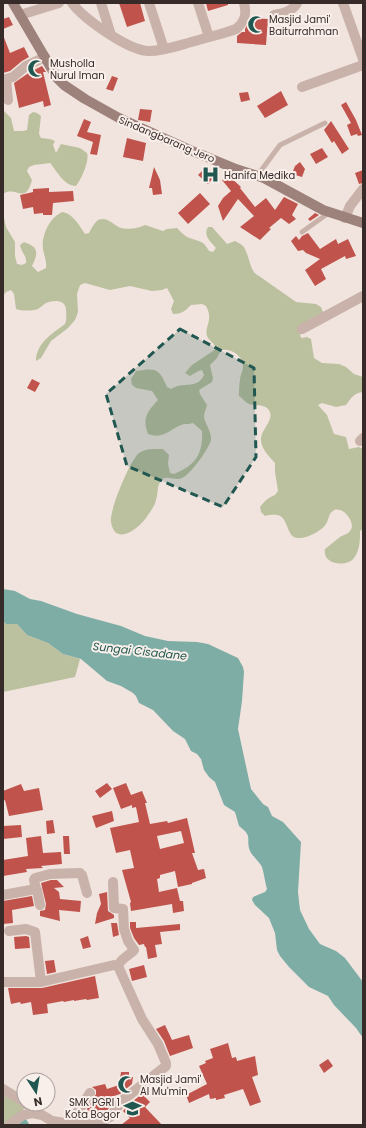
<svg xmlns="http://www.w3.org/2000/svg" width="366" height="1128" font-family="Poppins,sans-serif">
<rect width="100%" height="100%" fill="#f1e4de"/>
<path fill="#bbc09e" d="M3 110 11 118 14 131H23L27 130 29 115 33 112 37 113 41 116 39 134 41 138 50 139 55 141 53 145 56 153 61 144 80 148 87 153C90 160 81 180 76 186 64 186 57 171 50 163L34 165 29 167 27 171 32 180C25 206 16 185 3 194Z
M63 212C73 214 79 225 85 234L89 233C91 229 94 223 98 220 107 216 113 225 121 228 128 230 139 228 145 225L163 231 167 229 177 228C180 231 184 235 187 237 198 242 203 239 209 251L213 252 216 248C210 241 203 236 208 227H212L227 244 235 241C237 242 241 244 243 246 250 255 249 272 259 276L296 302 316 304 321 307 323 312 305 326 300 336 302 338 307 337 311 339 314 358 322 363 339 364 346 367 354 374 363 377V392C354 393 351 398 346 405L336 407 322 403 318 405 327 415 334 434 346 437 349 449 359 447 363 449V529L360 531C360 541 360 550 354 558 348 567 322 566 325 549 330 545 335 541 340 537 343 535 348 534 350 531 355 525 349 516 344 512 341 510 336 508 333 511 329 513 329 518 327 522 324 530 308 538 299 538 287 539 289 521 280 516 276 514 269 515 265 516L261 512 260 507C264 501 269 497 275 495L278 491 275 472V463C270 457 261 449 261 440 260 429 278 418 267 408 262 404 255 406 249 404 245 402 242 398 239 396 239 390 239 385 240 380 240 375 243 371 243 367 243 355 231 348 221 350L217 358 210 365 213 378 212 382 199 390 200 394 207 405C206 409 204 413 204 417 205 424 212 432 211 440 209 449 190 475 182 478 175 482 165 473 160 482 157 487 158 494 156 500 155 506 149 513 146 518 137 530 115 546 111 522 109 511 130 460 139 453 146 448 155 449 163 449L169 455 168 464 170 473 174 474C196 465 203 454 202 431L193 423C190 424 187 424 184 424 170 428 165 440 148 434 142 418 147 412 158 400L152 391 136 388 132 385 131 379 136 371C156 368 159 368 167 387L171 389C183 381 197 390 204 375L202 370C197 371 194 374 190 376L185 373 192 365 216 349C215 343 209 341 207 336 204 326 214 321 206 306L202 304 191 305C185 311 182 314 173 314L171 309 174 301 167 288 162 290 152 291 130 286 110 290 85 283 80 285 77 294 78 312 75 320 68 328 51 341 41 358 36 361C36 343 53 333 65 324 67 319 66 314 66 309 65 299 53 300 46 303 43 305 41 307 38 309 32 311 22 311 16 309L14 294 11 290 6 292 3 296 4 283 3 282V213L6 227 15 242V256L17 264 22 265 26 263C27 256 21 252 20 245L24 242C38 247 39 252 32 266L38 272 46 268C47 261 44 256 43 249 41 236 50 216 63 212Z
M3 621 6 624H17L27 635 48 643 63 654 80 659 75 677 3 692Z
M3 1091 26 1107 7 1125H3Z"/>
<path fill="#7eada6" d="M3 589 15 591 30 599 41 601 77 614 121 626 145 636 168 641 197 642 208 644 238 658 243 667 244 672 242 701 238 729 251 789 263 804 268 807 272 816 283 822 301 842 298 892 300 910 309 929 320 944 336 951 345 958 363 982V1038L356 1028 334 1005 328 996 309 987 289 967 280 956 277 950 275 933 269 918 255 905 252 900 253 897 265 892 267 889C265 882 264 873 262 867 259 861 253 857 250 851 245 838 254 837 239 826L235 812 224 805 215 782 209 777 204 770 201 759 197 754 191 751 185 739 173 731 153 710 139 703 136 696 133 693 121 686 107 681 81 659 63 654 48 643 27 635 17 624H6L3 621Z"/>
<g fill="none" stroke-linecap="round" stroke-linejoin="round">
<path stroke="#7eada6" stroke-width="8" d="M21 1119 25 1125"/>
</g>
<path fill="#c0534c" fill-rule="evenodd" d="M119 3H140L145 21 127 27Z
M206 3H228V5L208 11Z
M9 17 13 25 3 29V19Z
M251 18 268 19 266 45 237 43V36L242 32H245V29Z
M3 35 10 53 24 47 29 57 22 61 10 71 3 73Z
M42 66 46 72H43L51 105 44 107 43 101 19 108 14 83 30 72Z
M112 76 118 78 113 91 106 89Z
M281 91 288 105 265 118 257 106Z
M248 92 250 100 241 102 239 93Z
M346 102 356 120 362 135 358 136 357 134 351 136 347 125 351 123 341 105Z
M140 109 152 110 150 122 138 120Z
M84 119 91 122 87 132 101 135 97 155 90 154 93 142 77 136Z
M331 121 349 149 342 154 334 141 332 143 324 130Z
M127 138 146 143 143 161 123 157Z
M322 148 328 157 316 164 310 154Z
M300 162 305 169 302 177 292 174 295 166Z
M154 167 160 180 162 194 153 195 152 188H149Z
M206 167 215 176 208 184 198 175Z
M363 170V183L359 184 355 173Z
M229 176 241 187 240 188 255 207 266 198 275 210 284 197 298 204 292 215 296 219 289 224 281 218 269 228 271 229 260 240 240 227 254 216 238 199 223 221 218 206 223 198 231 191 222 180Z
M49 188V192L73 191 74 201 53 203 52 215H43V213L34 214 33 207 23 209 20 195 33 192V189Z
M200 193 210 204 188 224 178 213Z
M315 213 319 215 310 221 308 219Z
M308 233 320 249 336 239 338 244 348 239 356 256 346 259 345 256 321 269 326 279 315 286 305 270 320 259 306 253 303 250 298 251 291 241 296 236 299 240 302 236Z
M32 379 40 383 35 392 27 388Z
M107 783 112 789 100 798 95 791Z
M126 783 131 795 142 791 147 803H145L150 824 167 821 168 823 187 818 195 853H192L198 870 204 869 206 878 192 883V884L178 887 175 871 160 875V878L157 879 159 892 177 888 180 901H183L184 911 173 913 172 904 131 911 130 903 131 902 122 870 134 868 130 850 116 853 110 828 139 822 136 807 132 808V805L121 809 113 788ZM181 831 184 843 160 849 157 836Z
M21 784 24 791 39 788 43 810 9 816 5 800 3 801V791Z
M112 811 114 821 96 828 92 816Z
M53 820 55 833 47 834 46 821Z
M21 825 22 837 3 839V826Z
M41 836 43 853 61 852 62 864 41 866 43 868 26 869 27 872 3 876V860L28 856 26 838Z
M63 836H69L70 854H64Z
M51 880H57L64 887 54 888 59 892 60 899 81 901 80 912 59 910 60 921 40 916V911L45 910 46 904 41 883Z
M107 892 108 911 114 915V918L95 924 97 913 101 904 99 894Z
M32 896 34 906 12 910 13 923 3 924V901Z
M130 922H136V928L180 924V930L160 932 162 944 155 945 157 957 148 959 146 947H145L144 944 139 945 134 938 130 928Z
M111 923H117L119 935 113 937Z
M26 936 29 937 30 948 15 949 14 937Z
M88 936 91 947 83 949 80 939Z
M54 960 56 972 47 974 45 961Z
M144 965 147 977 132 981 129 969Z
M95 976 99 998 87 1000 86 999 74 1001V1000L64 1002 63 1001 47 1004 48 1013 33 1015 31 1002 21 1004 20 1002 11 1004 8 988H42Z
M165 1025 172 1040 189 1035 193 1048 170 1056 164 1041 156 1029Z
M228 1043 232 1058 236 1057 237 1061 255 1056 258 1075 252 1077 261 1102 250 1106 243 1089 224 1095 225 1098 216 1100V1098L210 1099 209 1094 189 1103 186 1095 207 1084 199 1066 206 1063 205 1061 213 1058 210 1049Z
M328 1059 333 1066 324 1073 319 1065Z
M121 1072H129V1077H133L132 1084 120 1094 108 1098 111 1105 106 1112 104 1110 88 1112 87 1109 96 1094V1090L92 1087 105 1084 107 1089 119 1085Z
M142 1094 150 1102 145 1107 162 1125H121L130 1118 123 1111 128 1105Z"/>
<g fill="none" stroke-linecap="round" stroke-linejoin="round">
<path stroke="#c9b2aa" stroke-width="5" d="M257 176 280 145 325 123
M302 232 330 212"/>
<path stroke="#c9b2aa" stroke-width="10" d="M72 3C84 19 129 51 149 51 165 51 180 45 195 41 208 37 223 34 236 29 245 22 247 14 244 3
M101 3 111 35
M149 3 164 49
M198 3 209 37
M343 3 363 59
M20 15 59 3
M274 15C282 13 292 12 297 3
M302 87 363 65
M8 100 6 79 13 77 26 66 45 57
M345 218 350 206 363 189
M302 329 363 296
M360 441 363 438
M113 882 114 908 123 909 124 929 128 941 134 950C129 956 121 958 118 966
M36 889 34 880 35 878 50 874 80 873 82 875 87 893
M3 895 36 889 37 890 40 905
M9 931 26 929 35 932 41 982
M3 982H41L114 965 118 966
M3 1089 24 1102
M26 1104 29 1106 32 1113 42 1115 52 1121 78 1125 99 1122 110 1117 123 1100 166 1066V1063L158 1044 142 1019 118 966
M68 1123 79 1110 90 1093
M9 1125 23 1115 32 1113"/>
<path stroke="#9d817b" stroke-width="10" d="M13 3 57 78 64 85 85 99 119 118 190 150 236 169 264 178 323 210 363 223"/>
</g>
<path fill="#205750" fill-opacity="0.2" stroke="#205750" stroke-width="3" stroke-dasharray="8 5" stroke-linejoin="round" d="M180 329 254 368 256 457 223 507 127 466 106 394Z"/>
<defs>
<symbol id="mosque-bare" viewBox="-9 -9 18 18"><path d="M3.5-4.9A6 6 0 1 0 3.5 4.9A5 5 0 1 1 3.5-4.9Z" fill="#205750" stroke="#f9efea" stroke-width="2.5" paint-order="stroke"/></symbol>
<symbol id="hospital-bare" viewBox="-9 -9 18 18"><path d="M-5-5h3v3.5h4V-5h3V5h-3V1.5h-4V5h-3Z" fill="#205750" stroke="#f9efea" stroke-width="2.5" paint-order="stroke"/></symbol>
<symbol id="school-bare" viewBox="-9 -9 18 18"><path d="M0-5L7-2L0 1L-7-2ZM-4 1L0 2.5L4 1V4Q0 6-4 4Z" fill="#205750" stroke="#f9efea" stroke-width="2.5" paint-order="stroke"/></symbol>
</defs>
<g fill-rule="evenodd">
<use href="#mosque-bare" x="244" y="12" width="25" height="25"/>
<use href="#mosque-bare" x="24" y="56" width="25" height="25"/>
<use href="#hospital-bare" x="198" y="162" width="25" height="25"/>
<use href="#mosque-bare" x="114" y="1072" width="25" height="25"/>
<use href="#school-bare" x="120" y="1096" width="25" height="25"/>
</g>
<g text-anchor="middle" stroke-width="4" stroke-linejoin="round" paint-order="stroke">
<g font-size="10" fill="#372b29" stroke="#f9efea" text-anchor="start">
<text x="269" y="23">Masjid Jami'<tspan x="269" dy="12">Baiturrahman</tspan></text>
<text x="50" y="67">Musholla<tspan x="50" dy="12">Nurul Iman</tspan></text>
<text x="224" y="179">Hanifa Medika</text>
<text x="140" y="1083">Masjid Jami'<tspan x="140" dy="12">Al Mu'min</tspan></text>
<text x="120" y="1106" text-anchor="end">SMK PGRI 1<tspan x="120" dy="12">Kota Bogor</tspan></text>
</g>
<g font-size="10" fill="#372b29" stroke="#f9efea">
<text transform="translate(167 139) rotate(23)" y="4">Sindangbarang Jero</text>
</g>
<g font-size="11" font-style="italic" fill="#205750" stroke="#f9efea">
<text transform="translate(140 651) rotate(6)" y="4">Sungai Cisadane</text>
</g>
</g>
<rect width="366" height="1128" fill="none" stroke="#372b29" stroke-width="8"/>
<g transform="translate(36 1092) rotate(168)"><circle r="19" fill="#f9efea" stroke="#aba19d"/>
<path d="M0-3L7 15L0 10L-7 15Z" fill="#205750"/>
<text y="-6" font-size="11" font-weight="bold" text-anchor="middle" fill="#372b29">N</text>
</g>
</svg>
